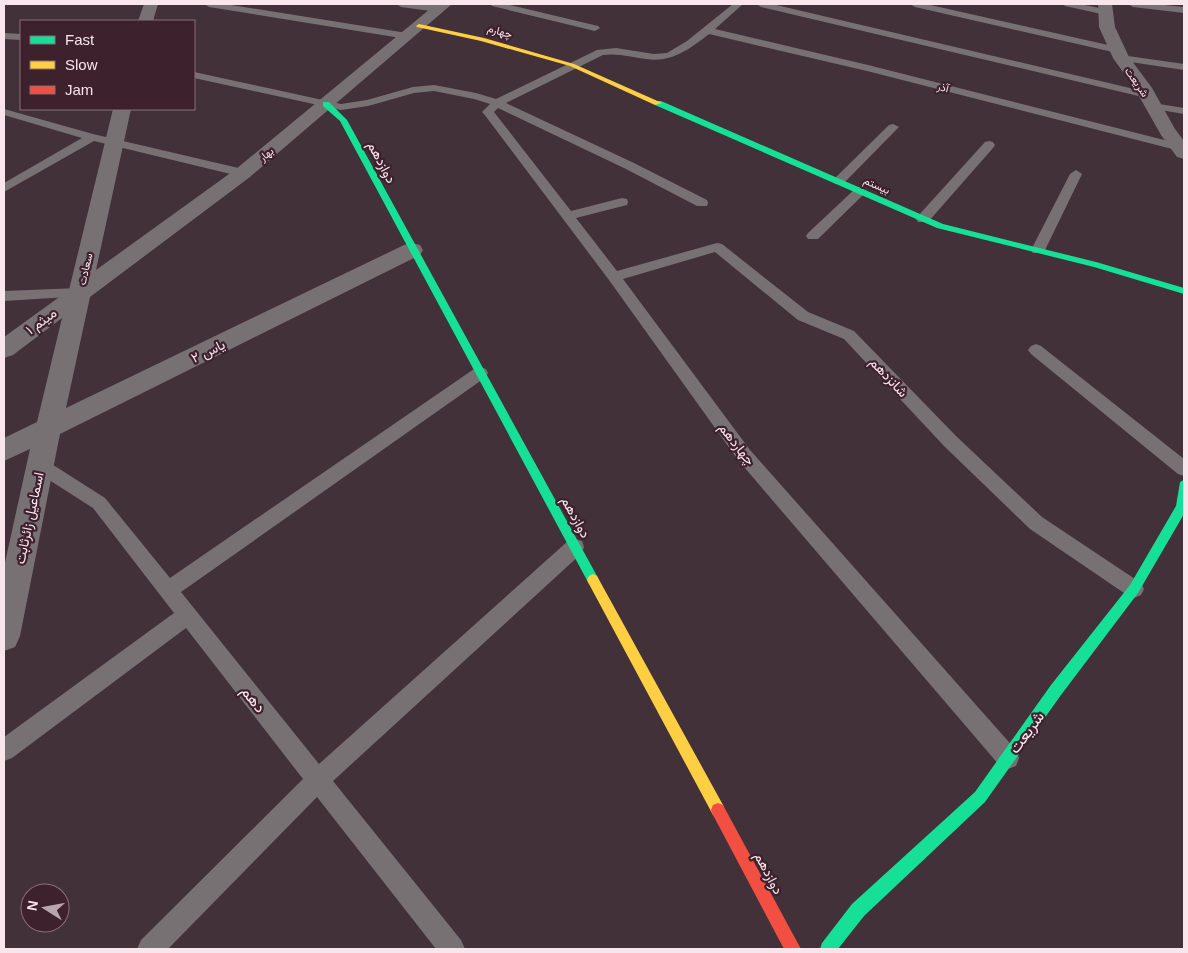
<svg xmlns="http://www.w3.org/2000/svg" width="1188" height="953" font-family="Arial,Vazirmatn,sans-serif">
<rect width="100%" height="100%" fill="#423138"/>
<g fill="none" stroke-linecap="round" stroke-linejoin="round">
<path fill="#787174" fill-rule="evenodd" d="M204 4H225L407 33 412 36 407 39 209 7Z
M396 4C409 3 432 1 443 9L438 12 401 7Z
M490 4H506L598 26 600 28 595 31 492 6Z
M733 4H743L715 29 868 65 1184 145V150L1180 151 867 71 709 34C690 49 671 63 646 59 632 57 618 53 603 55L506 103 634 163 707 200 708 203 707 206H697L626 169 498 108 494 112 571 211 622 198 627 199 628 202 627 205 576 218 617 271 717 243 722 244 808 312 854 331 956 436 1042 517 1141 583 1144 589 1141 595 1134 598 1127 595 1030 529 944 446 844 339 798 320 715 252 623 279 750 450 1016 750 1019 758 1016 766 1008 769 1000 766 738 460 609 280 484 114 482 112 490 104 474 99 434 91 414 93 368 106 341 110 194 78V72L341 104 367 100 413 87 434 85 476 93 496 99 597 50 616 48 654 54 667 53 687 41Z
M756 4H772L1147 92 1152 95 1147 98 761 7Z
M910 4H926L1117 47 1122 50 1117 53 915 7Z
M1063 4H1080L1109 10 1111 12 1106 15 1065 6Z
M1128 4H1155L1184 7V13L1133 7Z
M4 33 21 34V40L4 39Z
M1121 55 1184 64V70L1117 60 1116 58Z
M1153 103 1184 108V114L1149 108 1147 106 1149 104Z
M4 109 93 134 247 170 249 173 243 177 94 141 4 192V183L82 138 4 115Z
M893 124 899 127 897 129 843 184H835L833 181 835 178 889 125Z
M989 141 993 142 995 145 993 148 928 222H918L916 219 918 216 985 142Z
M1076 170 1082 174 1045 250 1043 253H1033L1031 250 1070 174Z
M860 187 866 191 864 194 818 239H808L806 236 808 233 856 188Z
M79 288 84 290 86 293 84 296 4 301V291Z
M1036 344 1041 346 1184 459V476L1178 474 1031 354 1028 350 1031 346Z
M480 367 486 369 488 373 486 377 181 592 319 764 568 541 575 539 582 541 584 547 582 553 333 781 461 940 465 949H436L317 797 168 949H137L141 940 303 779 186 628 12 758 4 761V737L174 613 93 508 35 471 32 466 35 461 41 459 47 461 105 498 170 578 474 369Z"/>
<path fill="#787174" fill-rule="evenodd" d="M144 4H158L153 21H138Z
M436 4H452L250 177 90 297 66 408 404 245 412 243 420 245 423 250 420 255 60 434 20 636 15 647 4 651V567L30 449 4 461V438L37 422 62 318 13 355 4 358V337L69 290 113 109H131L96 270 236 169Z
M1098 4H1112L1115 27 1129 57 1152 88 1175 129 1184 141V159L1177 157 1161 135 1135 89 1113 58 1099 27Z"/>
<path fill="#16e098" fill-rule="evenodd" d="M655 101H661L943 224 1096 262 1184 288V294L1094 267 937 228 655 105Z
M323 102H329L347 120 597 576 599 580 597 584 593 586 589 584 340 121 323 106Z
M1184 480V514L1138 593 1061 695 985 802 864 916 838 949H820L822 943 852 904 975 792 1051 685 1130 585 1176 506 1180 482Z"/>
<path fill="#ffcf43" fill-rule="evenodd" d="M419 24 484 38 574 64 662 103 655 105 570 66 481 41 417 27 416 26Z
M593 574 597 576 723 805 725 810 723 815 718 817 713 815 589 584 587 580 589 576Z"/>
<path fill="#f24e42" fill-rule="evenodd" d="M718 803 723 805 801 949H784L713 815 711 810 713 805Z"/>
</g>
<g text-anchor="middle" stroke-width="4.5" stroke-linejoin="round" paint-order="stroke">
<g font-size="11" fill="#f9e5ec" stroke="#3d212d">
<text transform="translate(500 31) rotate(16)" y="4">چهارم</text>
<text transform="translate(1137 82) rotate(55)" y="4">شریعت</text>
<text transform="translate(943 87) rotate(14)" y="4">آذر</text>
<text transform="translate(266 154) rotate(-40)" y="4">بهار</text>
<text transform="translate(877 185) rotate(24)" y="4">بیستم</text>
<text transform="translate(85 269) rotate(-77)" y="4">سعادت</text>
</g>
<g font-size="14" fill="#f9e5ec" stroke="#3d212d">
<text transform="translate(382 162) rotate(62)" y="5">دوازدهم</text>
<text transform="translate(41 321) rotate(-37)" y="5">میثم ۱</text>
<text transform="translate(208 351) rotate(-26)" y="5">یاس ۲</text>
<text transform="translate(889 377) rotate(47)" y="5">شانزدهم</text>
<text transform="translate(737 444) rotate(52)" y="5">چهاردهم</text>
<text transform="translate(576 517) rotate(61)" y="5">دوازدهم</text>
<text transform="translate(29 518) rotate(-78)" y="5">اسماعیل زائرثابت</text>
<text transform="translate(769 873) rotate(62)" y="5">دوازدهم</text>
</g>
<g font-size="16" fill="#f9e5ec" stroke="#3d212d">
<text transform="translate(254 699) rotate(52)" y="6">دهم</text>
<text transform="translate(1026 732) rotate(-54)" y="6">شریعت</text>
</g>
</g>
<rect width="1188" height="953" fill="none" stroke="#f9e5ec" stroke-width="10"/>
<rect x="20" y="20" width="175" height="90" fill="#3d212d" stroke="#886f79"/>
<rect x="30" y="36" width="25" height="8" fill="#16e098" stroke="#886f79"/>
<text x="65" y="45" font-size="15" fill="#f9e5ec">Fast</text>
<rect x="30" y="61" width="25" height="8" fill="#ffcf43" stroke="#886f79"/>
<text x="65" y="70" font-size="15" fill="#f9e5ec">Slow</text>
<rect x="30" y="86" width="25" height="8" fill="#f24e42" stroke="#886f79"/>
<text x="65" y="95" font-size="15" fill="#f9e5ec">Jam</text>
<g transform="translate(45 908) rotate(281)"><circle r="24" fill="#3d212d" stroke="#886f79"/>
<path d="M0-4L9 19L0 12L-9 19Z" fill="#b9a6ad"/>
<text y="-8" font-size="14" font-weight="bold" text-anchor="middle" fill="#f9e5ec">N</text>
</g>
</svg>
